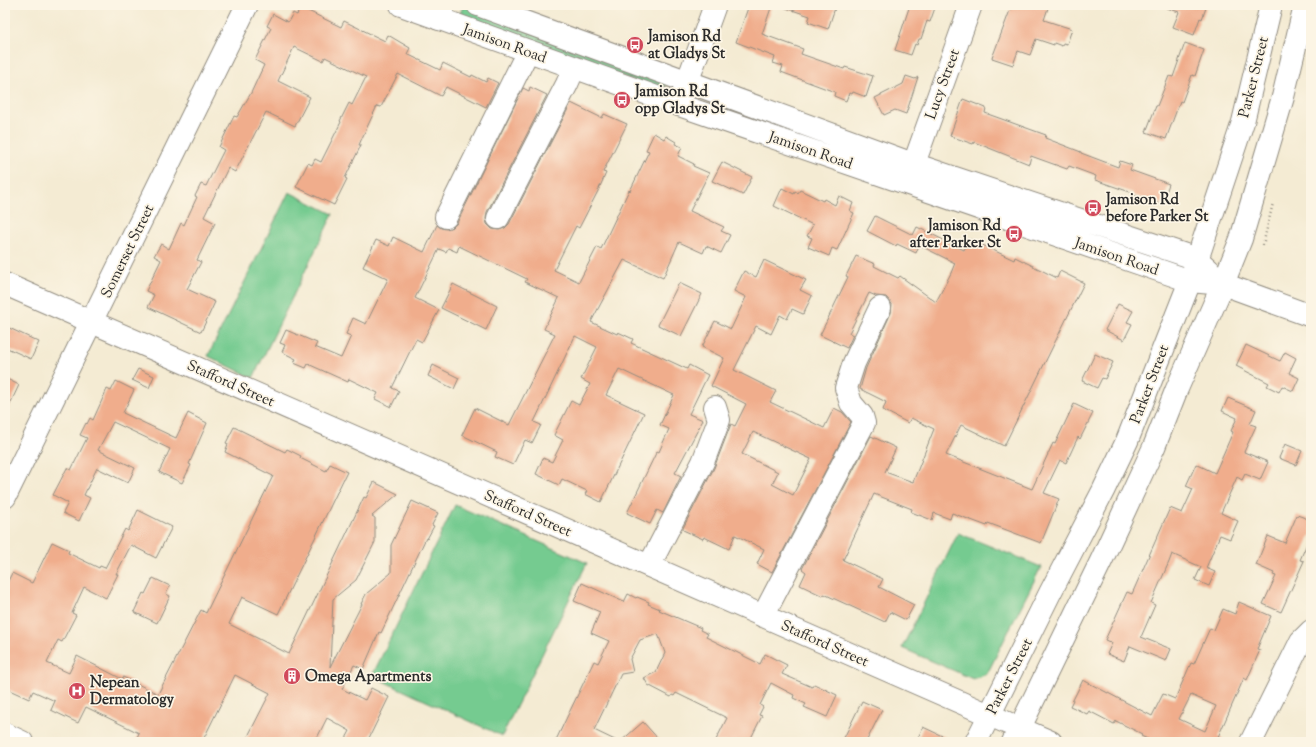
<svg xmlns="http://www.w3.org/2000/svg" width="1316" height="747" font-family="'Sorts Mill Goudy',serif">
<rect width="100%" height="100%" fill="#fcf5e5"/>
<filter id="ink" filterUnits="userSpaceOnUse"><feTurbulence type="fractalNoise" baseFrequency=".025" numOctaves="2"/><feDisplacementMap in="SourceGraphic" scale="8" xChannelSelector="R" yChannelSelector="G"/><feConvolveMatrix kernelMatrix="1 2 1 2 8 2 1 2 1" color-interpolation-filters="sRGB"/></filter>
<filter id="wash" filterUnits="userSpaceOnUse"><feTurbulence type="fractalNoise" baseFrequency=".012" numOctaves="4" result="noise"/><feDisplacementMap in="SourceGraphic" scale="16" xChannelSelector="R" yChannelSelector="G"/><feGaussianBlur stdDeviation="0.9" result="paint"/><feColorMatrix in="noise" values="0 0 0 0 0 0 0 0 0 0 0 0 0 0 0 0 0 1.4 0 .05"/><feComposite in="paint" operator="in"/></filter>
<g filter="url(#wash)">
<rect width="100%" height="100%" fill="#f4ebd3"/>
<path fill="#75cb90" stroke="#507b5e" d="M470 5 667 83 664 88 657 89 464 18 460 13 463 7Z
M289 192 333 214 253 378 208 356Z
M455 505 587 563 502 736 372 676Z
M958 533 1041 567 987 674 973 679 902 648Z"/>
<g id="blocks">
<path fill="#f0ad8c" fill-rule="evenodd" d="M749 5H772L762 34 803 49 801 54 844 69 845 67 873 76 866 97 853 92 852 94 849 93 846 101 834 96 835 92 781 72 783 66 773 63 775 57 736 42Z
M783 5H836L828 29 808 22 810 16 783 7Z
M910 5H936L930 22 927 21 921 39H919L917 45 915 44 911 55 895 50Z
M1012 5H1049L1044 20 1072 29 1067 44 1063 43 1062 46 1054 43V45L1036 39 1030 55 1018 51 1013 65 992 58Z
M1167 5H1207L1202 19 1200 18 1194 35 1173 27 1179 12 1167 8Z
M300 7 341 27 344 21 385 41 388 35 410 48 407 54 440 70 443 63 471 77 472 75 486 82 488 78 498 83 486 107 446 87 441 96 398 74 381 107 377 106 362 138 359 145H361L345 178 347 179 334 205 296 187 308 163 312 165 315 159 321 162 341 122 340 121 349 103 352 105 366 77 325 57 323 61 294 47 278 81 310 97 295 126 266 112 235 172 228 168 204 217 215 223 197 260 201 262 187 289 215 302 201 332 148 307 154 295 146 291 161 260 154 256 161 244 169 249 181 223 184 225 197 197 195 196 201 184 206 186 224 150 219 147 234 116 237 117 251 93 264 65 255 60 271 28 267 26 273 14 288 22 293 13 297 15Z
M1185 43 1204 50 1195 76 1192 75 1182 102 1180 101 1166 139 1146 132 1156 106H1157L1169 76 1173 77Z
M906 76 915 79 918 77 906 114 895 110 884 115 875 98 903 84Z
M530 87 547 95 487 212 486 219 487 224 492 229 499 230 505 228 509 224 571 103 602 118 604 114 627 124 603 172 606 173 598 191 579 228 576 226 554 270 579 282 597 247 601 249 629 190 630 191 649 151 646 150 654 133 664 139 666 136 676 142 675 144 682 147 678 156 694 164 693 166 709 173 690 211 724 227 721 231 730 235 721 253 706 246 703 253 679 242 663 278 624 260 591 322 617 334 618 332 633 339 631 343 687 369 689 365 708 375 689 414 703 420 675 473 681 476 663 513 657 510 650 524 627 513 657 451 659 452 669 429 660 425 674 395 619 369 606 395 644 413 601 502 585 494 587 491 562 479 559 485 536 474 543 458 552 462 563 440 554 435 571 401 579 405 590 384 581 379 597 347 575 336 534 422 541 425 532 443 525 440 513 465 495 457 497 452 462 435 475 408 509 425 555 334 544 329 559 298 525 282 527 279 459 246 457 252 448 248 446 252 439 249 415 298 439 310 422 342 416 339 392 388 399 391 391 407 375 399 378 393 349 379 348 382 308 364 306 368 294 363 296 359 282 352 285 345 280 343 286 330 317 343 315 347 341 358 351 336 346 334 353 318 366 324 388 279 363 267 376 240 389 246 393 237 424 252 437 225 441 228 446 229 453 227 457 223 523 88 529 91Z
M963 99 986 108 985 113 1046 135 1045 138 1081 152V153L1118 167 1120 161 1132 165 1130 170 1169 184 1162 204 1133 195V193L1095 180 1096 176 1069 166 1067 169 1031 156 1029 164 974 142 973 144 950 136Z
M722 162 752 177 743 195 712 181Z
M782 188 794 194 795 191 798 193 800 190 823 201 824 199 835 205 839 196 853 203 850 211 854 213 837 250 832 248 829 256 808 247 812 238 807 236 813 225 774 206Z
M875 216 913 235 917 227 964 250 970 239 1014 260 1015 257 1057 278 1060 271 1084 283 1004 446 961 425 946 455 1032 489 1053 443 1055 444 1074 404 1093 413 1080 439 1078 437 1066 463 1060 460 1044 493 1059 499 1041 543 988 523 987 526 952 513 950 519 934 513 932 520 911 512 912 509 874 494 843 560 883 579 879 587 914 605 906 620 890 612 885 622 824 594 823 596 800 585 806 572 802 569 871 436 896 448 885 472 913 482 934 429 911 418 908 423 883 410 886 402 860 389 866 368 891 313 892 304 886 297 876 296 869 293 849 333 853 335 847 348 820 335 848 277 846 276 856 256 875 264 874 266 898 278 900 276 936 302 951 273 955 263 919 245 916 253 897 244 896 246 867 231Z
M764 260 806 280 800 290 812 296 803 314 792 309 787 319 780 315 771 334 756 326 734 370 776 391 770 402 824 428 834 408 842 412 851 422 772 572 757 564 764 549 735 535 729 549 704 537 703 539 683 530V528L714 468 731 424 735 426 746 404 711 386 724 358 702 347 715 321 731 329 746 297 734 291 744 271 756 277ZM753 432 811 459 793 495 772 484 778 472 742 454Z
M679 283 702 294 681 336 658 325Z
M453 284 497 306 486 330 441 308Z
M1118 304 1133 311 1127 322 1132 324 1124 340 1105 330Z
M5 326 39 342 31 359 5 347Z
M1246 345 1280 361 1285 352 1296 358 1289 373 1299 378 1293 391 1282 386 1279 392 1267 386 1269 383 1236 366Z
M1095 354 1113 362 1105 379 1102 378 1097 388 1082 381Z
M433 365 459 378 454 389 428 376Z
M138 369 154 376 149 388 132 380Z
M5 378 19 385 5 415Z
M116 381 134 390 123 413 176 438 188 413 207 423 189 464 191 465 182 483 159 472 170 449 113 422 98 450 135 468 128 483 97 468 84 495 90 498 79 521 63 513 68 503 53 495 67 468 71 470 87 438 80 435 86 423 87 424 90 418 93 420 107 389 111 391Z
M1228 398 1256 410 1250 424 1256 426 1244 452 1268 462 1260 480 1245 474 1242 480 1237 477 1221 513 1238 521 1230 539 1220 535 1206 568 1215 572 1209 586 1195 580 1201 567 1172 554 1169 562 1151 603 1155 605 1141 637 1171 649 1166 661 1130 646 1124 661 1107 654 1112 643 1105 640 1127 592 1132 594 1170 508 1182 513 1193 489 1186 486 1196 464 1215 473 1233 432 1231 431 1237 418 1222 411Z
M234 427 285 452 287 449 301 456 300 458 326 471 330 464 347 472 278 614 242 597 229 624 289 654 364 497 366 498 374 482 398 494 372 516 375 518V542L356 580 333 599 330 667 362 604H361L366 594 391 573V545L412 501 438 513 432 525 434 526 427 539 426 538 381 633 379 632 363 669 354 665 342 689 365 700 371 688 389 697 367 742H344L350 731 327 718 315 742H245L270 693 235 675 202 742H135L139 733 86 707 78 723 51 710 55 701 33 691 29 699 5 688V587L12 573 32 583 52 542 69 550 68 553 99 568 100 566 105 568 125 529 128 531 138 510 172 527 156 558 131 545 116 574H118L106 598 84 587 72 613 76 615 62 642 58 640 47 663 69 673 77 656 122 679 123 677 158 694 201 610 206 613 273 476 225 452 228 444 226 443Z
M1285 444 1302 451 1296 465 1279 458Z
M1297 515 1311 520V534L1300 560 1304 561 1281 612 1263 604 1276 576 1273 575 1274 573 1256 565 1268 536 1285 543Z
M153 578 170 586 166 594 170 596 157 623 134 612 143 593 145 594Z
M582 583 624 602 628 594 636 598 637 597 649 602 648 604 660 609 659 610 701 628 700 630 708 634 706 637 760 664 765 654 787 665 782 674 812 687 814 684 837 695 827 717 804 707 806 704 793 698 794 695 771 683 760 705 763 707 759 715 762 716 749 742H715L727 718 676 693 674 696 672 695 671 697 648 685 644 678 656 672 665 653 658 634 640 640 630 659 633 672 621 674 594 730 619 742H555L594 661 598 663 609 641 591 633 600 612 574 601Z
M1239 602 1271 616 1257 649 1260 650 1247 680 1244 678 1218 737 1228 742H1154L1141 736 1142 734 1116 721 1114 724 1089 711 1087 714 1070 706 1083 680 1152 716 1163 694 1175 699 1191 663 1194 664 1210 628 1214 630 1223 609 1235 614ZM1191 695 1216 706 1205 731 1179 719Z
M862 701 882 710 866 742H842Z
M643 722 661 742H620Z
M923 727 955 742H916Z"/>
</g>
</g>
<g filter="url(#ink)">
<use href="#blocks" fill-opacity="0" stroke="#908b7f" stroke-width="1"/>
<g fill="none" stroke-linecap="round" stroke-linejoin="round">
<defs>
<path id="minor" d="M439 19 444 5
M679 105 715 5
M907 183 971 5
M446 217 528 51
M498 218 567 84 574 68
M5 284 1051 742
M5 497 247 5
M649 566 703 462 719 420 715 407
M763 616 864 423 862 416 851 403 846 388 854 363 880 308
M5 734 22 742
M1251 742 1301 641 1311 631"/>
<path id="major" d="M401 5 679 105 1164 272 1190 281 1223 284 1311 316
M478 5 913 164 1197 259 1210 271"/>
<path id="highway" d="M976 742 1050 593 1103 491 1127 441 1190 281 1243 122 1271 5
M1013 742 1102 559 1154 447 1176 391 1223 284 1241 239 1283 97 1305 5"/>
</defs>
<use href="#minor" stroke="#908b7f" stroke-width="24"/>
<use href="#major" stroke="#908b7f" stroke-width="24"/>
<use href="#highway" stroke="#908b7f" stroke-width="24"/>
<path stroke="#908b7f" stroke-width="2.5" stroke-dasharray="1 3" stroke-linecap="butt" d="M1263 245 1273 203"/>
<use href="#minor" stroke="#fff" stroke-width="22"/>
<use href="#major" stroke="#fff" stroke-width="22"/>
<use href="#highway" stroke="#fff" stroke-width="22"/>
</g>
</g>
<defs>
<symbol id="bus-disc" viewBox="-11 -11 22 22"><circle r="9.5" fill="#d1495b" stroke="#fcf5e5"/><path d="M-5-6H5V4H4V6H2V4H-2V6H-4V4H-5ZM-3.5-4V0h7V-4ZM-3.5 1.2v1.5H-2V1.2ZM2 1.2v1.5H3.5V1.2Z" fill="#fff"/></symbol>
<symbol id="building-disc" viewBox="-11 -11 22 22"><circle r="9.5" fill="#d1495b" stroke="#fcf5e5"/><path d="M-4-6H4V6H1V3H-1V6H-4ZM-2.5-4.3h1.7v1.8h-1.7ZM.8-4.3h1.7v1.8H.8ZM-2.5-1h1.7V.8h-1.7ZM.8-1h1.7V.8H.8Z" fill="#fff"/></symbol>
<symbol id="hospital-disc" viewBox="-11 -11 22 22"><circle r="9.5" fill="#d1495b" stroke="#fcf5e5"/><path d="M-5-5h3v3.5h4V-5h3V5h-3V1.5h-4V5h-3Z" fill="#fff"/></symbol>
</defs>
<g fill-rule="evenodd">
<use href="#bus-disc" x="625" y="35" width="20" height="20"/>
<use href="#bus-disc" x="612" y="90" width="20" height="20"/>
<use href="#bus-disc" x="1083" y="198" width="20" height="20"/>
<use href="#bus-disc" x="1004" y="224" width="20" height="20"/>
<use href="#building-disc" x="282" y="666" width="20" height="20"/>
<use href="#hospital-disc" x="67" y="681" width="20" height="20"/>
</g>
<g text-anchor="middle" stroke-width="3.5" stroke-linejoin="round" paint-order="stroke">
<g font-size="15" font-weight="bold" fill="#2b2b2b" stroke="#fcf5e5" text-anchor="start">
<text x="648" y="41">Jamison Rd<tspan x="648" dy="17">at Gladys St</tspan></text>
<text x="635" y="96">Jamison Rd<tspan x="635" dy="17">opp Gladys St</tspan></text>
<text x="1106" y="204">Jamison Rd<tspan x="1106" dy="17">before Parker St</tspan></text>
<text x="1001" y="230" text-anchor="end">Jamison Rd<tspan x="1001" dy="17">after Parker St</tspan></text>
<text x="305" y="681">Omega Apartments</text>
<text x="90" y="687">Nepean<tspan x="90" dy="17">Dermatology</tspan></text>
</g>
<g font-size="15" fill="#2b2b2b" stroke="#fcf5e5">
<text transform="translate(505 43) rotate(20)" y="5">Jamison Road</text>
<text transform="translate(1253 77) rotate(-76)" y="5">Parker Street</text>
<text transform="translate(942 84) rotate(-70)" y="5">Lucy Street</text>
<text transform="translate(811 150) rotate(19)" y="5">Jamison Road</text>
<text transform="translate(127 251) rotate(-64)" y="5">Somerset Street</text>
<text transform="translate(1117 256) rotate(19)" y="5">Jamison Road</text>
<text transform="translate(231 383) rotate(24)" y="5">Stafford Street</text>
<text transform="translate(1149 384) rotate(-69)" y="5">Parker Street</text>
<text transform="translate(528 513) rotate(24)" y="5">Stafford Street</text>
<text transform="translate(825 643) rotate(24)" y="5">Stafford Street</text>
<text transform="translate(1009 676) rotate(-63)" y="5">Parker Street</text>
</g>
</g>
<rect width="1316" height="747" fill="none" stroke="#fcf5e5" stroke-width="20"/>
</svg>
